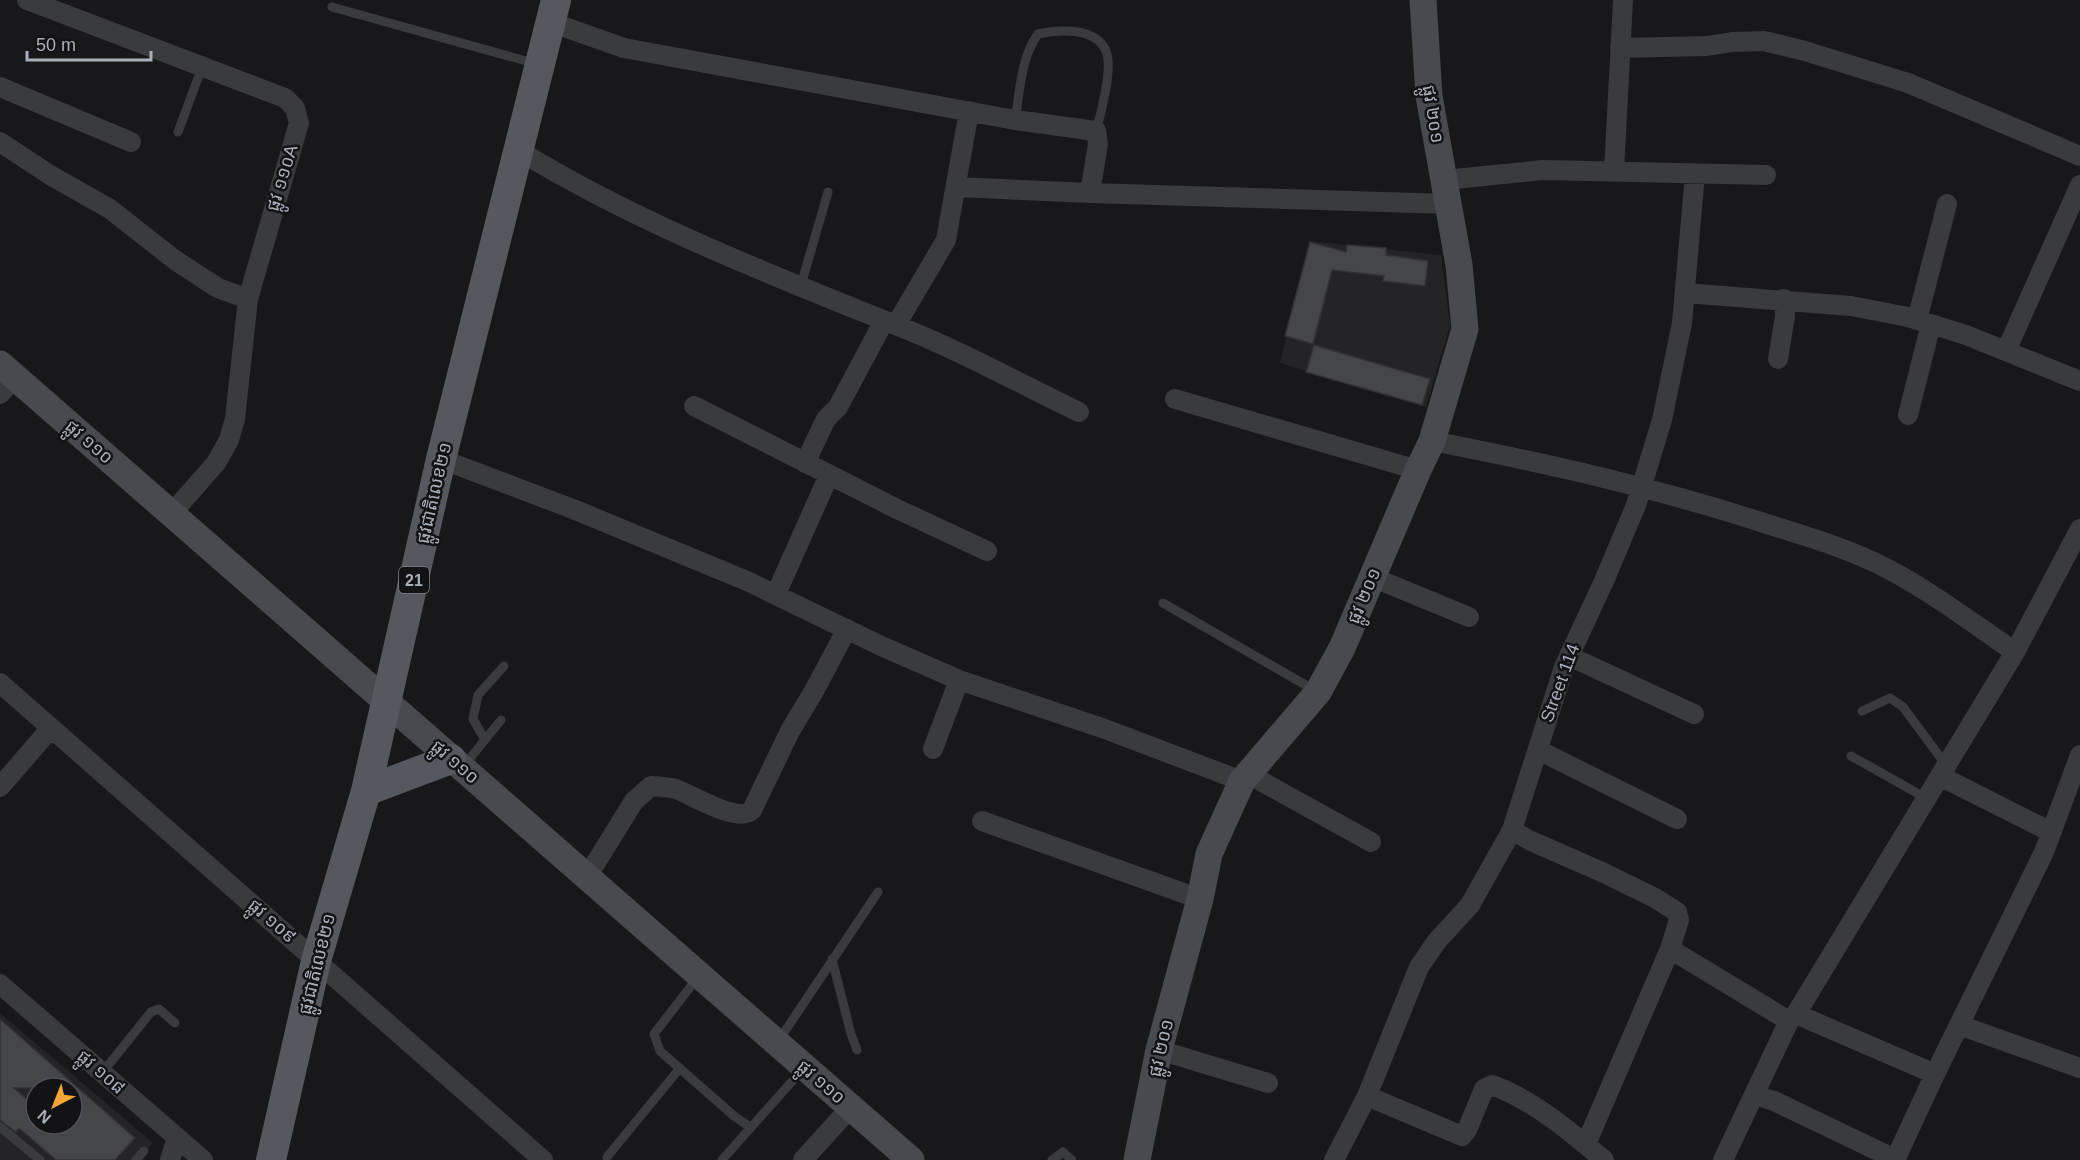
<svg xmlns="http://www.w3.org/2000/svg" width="2080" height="1160" font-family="Arial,'Noto Sans Khmer',sans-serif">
<rect width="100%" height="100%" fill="#18181a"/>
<path fill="#242427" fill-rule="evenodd" d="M1309 241 1441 255 1450 325 1426 407 1280 363Z
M0 1013 153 1143 138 1160H0ZM36 1088H72V1124H36Z"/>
<path fill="#44464a" stroke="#323236" stroke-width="1.5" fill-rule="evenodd" d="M1310 242 1346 252 1347 245 1386 248V255L1428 261 1425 286 1383 281 1384 276 1332 270 1313 344 1285 336Z
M1314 345 1430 379 1422 405 1306 372Z
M0 1019 135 1138 115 1160H56L19 1128 16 1132 0 1120ZM14 1088H72V1124H36V1107Z"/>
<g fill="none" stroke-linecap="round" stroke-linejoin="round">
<path stroke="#393b3f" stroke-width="9" d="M332 7 537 64
M1015 120C1020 91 1021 57 1038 34 1060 29 1099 27 1107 54 1112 70 1101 114 1096 131
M178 132 202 67
M801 285 828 192
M1163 603 1316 691
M1862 711 1890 698 1903 707 1946 765
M485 740 473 719 478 695 504 666
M1851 756 1926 798
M463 767 501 720
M832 959 851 1034 857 1050
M698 977 654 1034 660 1051 734 1116 750 1127
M779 1040 878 892
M102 1073 151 1012 159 1009 175 1023
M0 1127 40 1160
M607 1157 680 1068
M136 1160 144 1151
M722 1160 803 1069
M1052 1160 1063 1152 1072 1160"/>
<path stroke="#393b3f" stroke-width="20" d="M27 0 285 98 295 108 299 123 248 299 235 419 229 440 216 463 171 514
M550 22 624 48 1015 120 1096 131 1098 144 1090 193
M1620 48 1707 46 1732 42 1764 41 1805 51 1908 83 2080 156
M0 87 131 142
M0 142 50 175 110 209 175 260 218 288 248 299
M518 150C637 223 769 274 898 326 959 350 1019 383 1079 412
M1614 172 1623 0
M1444 180 1543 170 1766 175
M957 187 1090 193 1449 204
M1686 293 1851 306 1908 317 1966 335 2080 381
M1917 320 1947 204
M896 325 946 240 969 111
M2006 351 2080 185
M1778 359 1785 316 1784 299
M0 394 15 377
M1175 399 1418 470
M694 406 897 509 987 551
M1908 415 1931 324
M1432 441C1545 463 1657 488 1767 524 1808 537 1851 549 1890 570 1933 593 1974 624 2015 652
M441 459 573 509 747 581 879 645 959 680 1105 729 1242 781
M805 463 826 419 838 407 884 321
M1372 577 1469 617
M776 594 829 475
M1569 656 1694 714
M0 683 543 1160
M933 749 959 680
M1538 750 1677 819
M1248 774 1371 842
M1940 776 2051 832
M0 787 51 728
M982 821 1200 899
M1512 830 1529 840 1604 873 1655 898 1677 912 1679 920 1670 949 1586 1144
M587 877 634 801 651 786C659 787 668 787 676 789 692 795 738 824 752 810L790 731 814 691 847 629
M1670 949 1789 1021
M0 984 203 1160
M1796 1014 1935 1074
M1959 1025 2080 1068
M1159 1050 1268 1083
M1754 1095 1774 1101 1897 1160
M1367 1096 1462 1136 1467 1130 1484 1089 1492 1085C1533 1100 1571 1132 1604 1160
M170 1160 177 1138
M803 1160 851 1107
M1334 1160 1367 1096 1419 967 1437 941 1470 905 1512 830 1564 667 1604 581 1636 505 1662 420 1682 323 1695 174
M1723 1160 1789 1021 1796 1014 2015 652 2080 529
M1895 1160 1935 1074 2044 852 2080 755"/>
<path stroke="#474a4f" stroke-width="27" d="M0 364 911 1160
M1137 1160 1159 1050 1200 899 1209 854 1242 781 1318 692 1342 648 1418 470 1432 441 1465 329 1459 265 1429 96 1423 0"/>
<path stroke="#55585e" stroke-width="30" d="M366 791 451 759
M271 1160 316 961 366 791 441 459 556 0"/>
</g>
<g text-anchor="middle" stroke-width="5" stroke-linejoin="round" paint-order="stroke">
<rect fill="#131315" stroke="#7d8188" stroke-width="1.5" x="399" y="567" width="30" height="26" rx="4.5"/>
<g font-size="16" font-weight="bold" fill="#aab0ba">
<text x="414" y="586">21</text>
</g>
<g font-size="18" fill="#aab0ba" stroke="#131315">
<text transform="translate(1433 114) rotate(81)" y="6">ផ្លូវ ២០១</text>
<text transform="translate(282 178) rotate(-73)" y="6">ផ្លូវ ១១០A</text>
<text transform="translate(89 442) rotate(41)" y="6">ផ្លូវ ១១០</text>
<text transform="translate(434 493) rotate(-77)" y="6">ផ្លូវជាតិលេខ២១</text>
<text transform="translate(1364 596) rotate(-67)" y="6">ផ្លូវ ២០១</text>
<text transform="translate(1560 683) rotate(-70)" y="6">Street 114</text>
<text transform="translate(455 762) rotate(41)" y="6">ផ្លូវ ១១០</text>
<text transform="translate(272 921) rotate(41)" y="6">ផ្លូវ ១០៩</text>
<text transform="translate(317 964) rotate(-76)" y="6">ផ្លូវជាតិលេខ២១</text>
<text transform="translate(1161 1048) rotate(-77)" y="6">ផ្លូវ ២០១</text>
<text transform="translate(101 1072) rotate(41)" y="6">ផ្លូវ ១០៨</text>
<text transform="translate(821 1082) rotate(41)" y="6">ផ្លូវ ១១០</text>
</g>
</g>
<g transform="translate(54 1106) rotate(222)"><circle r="28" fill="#131315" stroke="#4f5257" stroke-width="1.5"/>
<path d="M0-4.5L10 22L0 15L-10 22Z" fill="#f5a535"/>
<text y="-9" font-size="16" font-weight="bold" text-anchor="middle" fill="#aab0ba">N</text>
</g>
<path d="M27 51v9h124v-9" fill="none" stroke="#aab0ba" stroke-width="3"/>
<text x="36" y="51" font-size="18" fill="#aab0ba" stroke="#131315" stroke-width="4.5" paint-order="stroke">50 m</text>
</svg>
